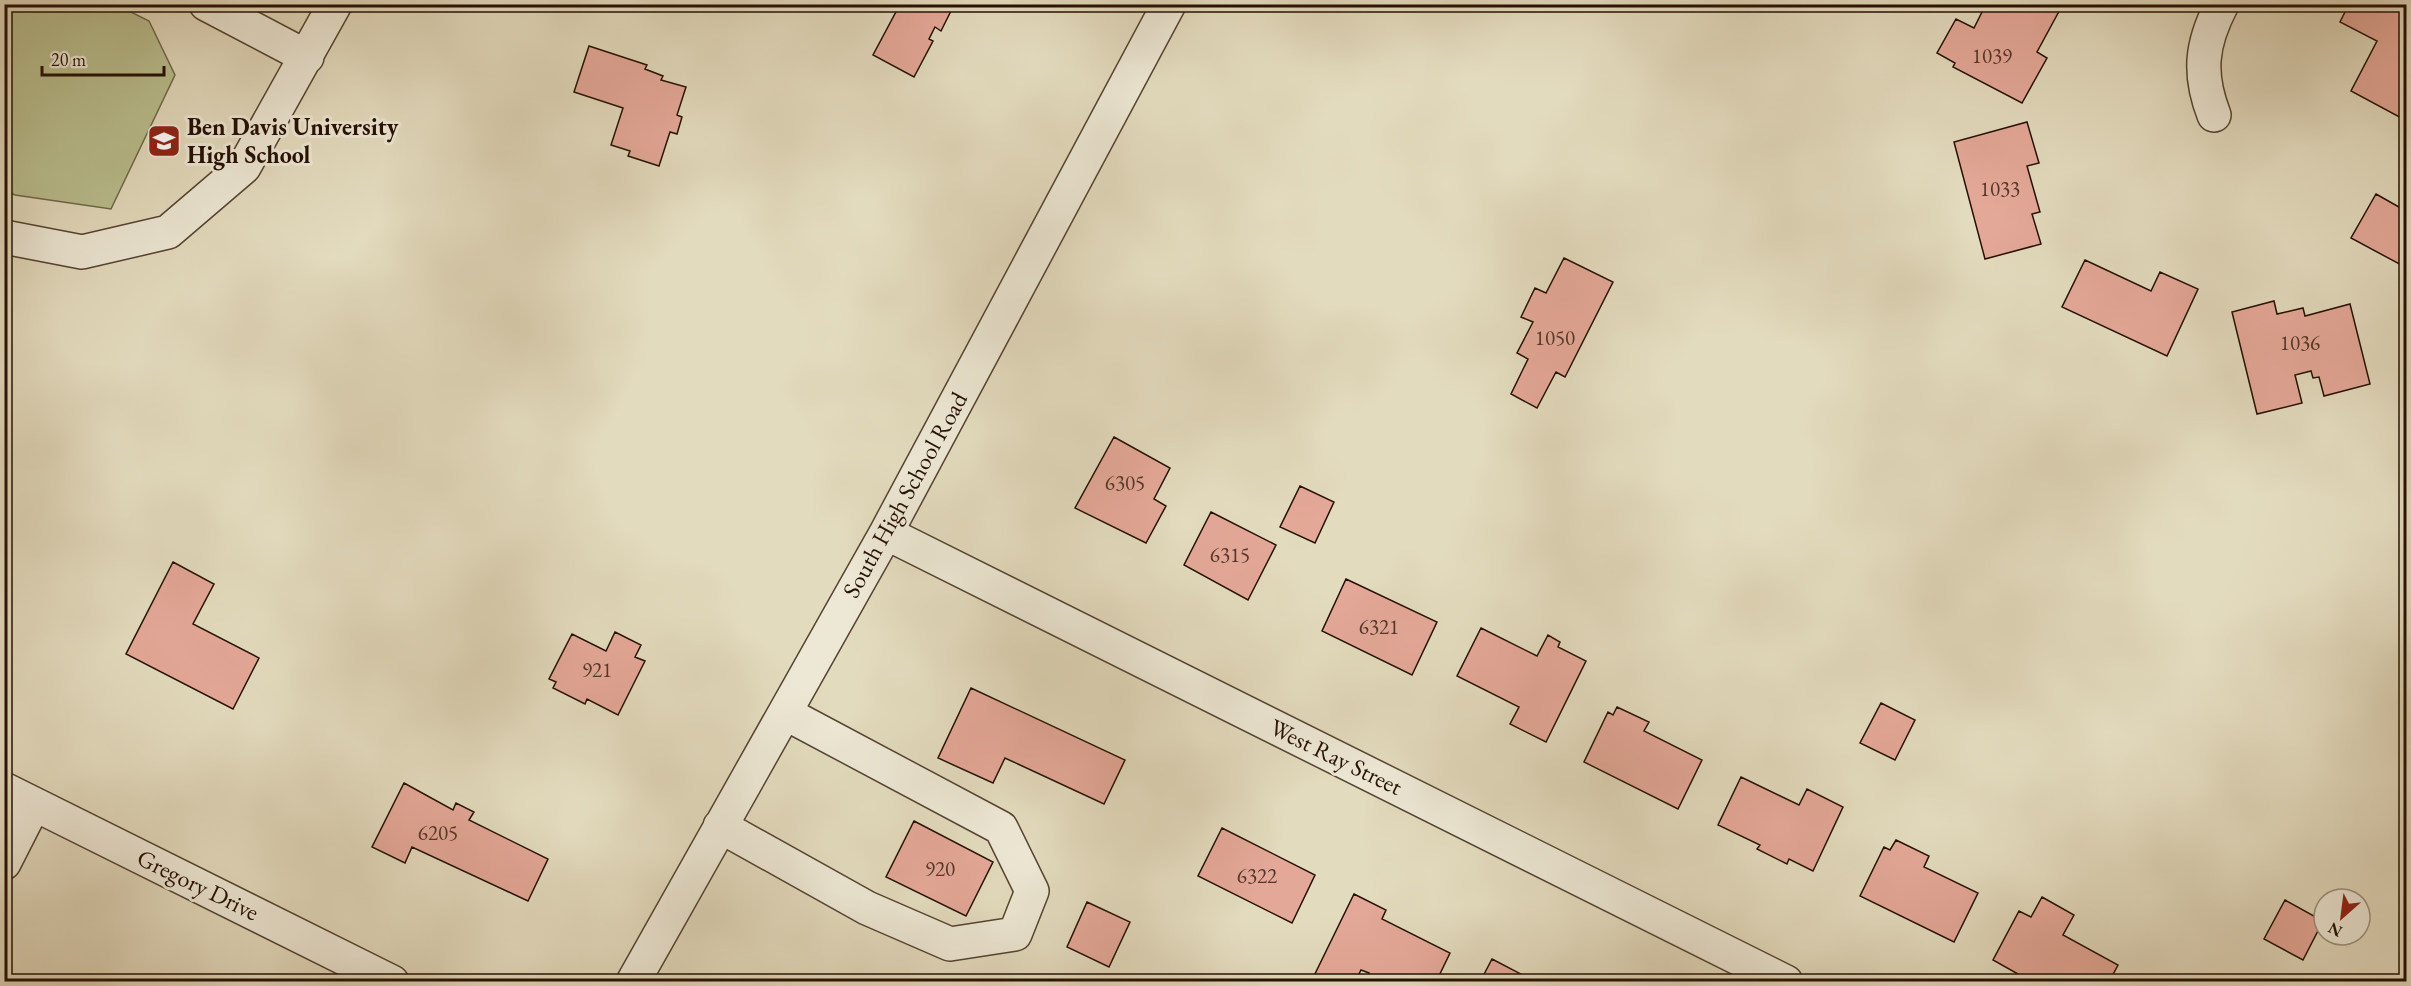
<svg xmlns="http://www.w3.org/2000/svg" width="2411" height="986" font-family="'EB Garamond',serif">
<rect width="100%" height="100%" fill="#e3dbbe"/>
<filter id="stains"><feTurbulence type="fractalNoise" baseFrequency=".00333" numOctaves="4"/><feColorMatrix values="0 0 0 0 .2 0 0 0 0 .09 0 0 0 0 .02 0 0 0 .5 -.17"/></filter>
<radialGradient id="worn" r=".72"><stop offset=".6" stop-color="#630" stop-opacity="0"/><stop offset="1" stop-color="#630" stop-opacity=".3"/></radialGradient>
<path fill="#b9be8e" stroke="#6f6748" stroke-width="1.5" d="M4 5H117L149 21 175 75 111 209 15 195 5 190Z"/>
<path fill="#e4a898" stroke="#251003" stroke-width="1.5" d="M896 4H965L963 9 954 5 941 31 935 27 929 39 933 41 914 77 873 55 898 8Z
M1986 4H2063L2037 52 2047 58 2022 103 1953 67 1955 63 1937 53 1956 19 1974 28Z
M2349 4 2406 5 2405 120 2351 91 2377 41 2340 22Z
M589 46 647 65 645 69 663 76 661 80 686 87 677 115 682 117 677 134 670 132 659 166 628 156 630 151 611 145 623 108 574 92Z
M2027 122 2039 163 2027 166 2040 212 2032 214 2041 244 1985 259 1954 142Z
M2376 194 2406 211V264L2405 267 2351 238Z
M1564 258 1613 282 1565 377 1556 372 1537 408 1511 394 1528 359 1517 353 1533 322 1521 317 1535 288 1546 293Z
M2085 260 2151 291 2160 272 2198 289 2167 356 2062 307Z
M2274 301 2277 314 2303 308 2305 316 2350 304 2370 384 2324 396 2319 377 2313 378 2311 371 2295 375 2302 403 2257 414 2232 312Z
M1114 437 1170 468 1154 499 1166 506 1146 543 1075 508Z
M1300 486 1334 502 1315 543 1280 527Z
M1211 512 1276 545 1248 600 1184 565Z
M173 562 214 584 193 624 259 658 233 709 126 654Z
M1346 579 1437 622 1412 675 1322 631Z
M1481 628 1537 656 1548 635 1560 642 1558 647 1586 661 1546 742 1510 724 1519 707 1457 676Z
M615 632 641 645 635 657 645 661 618 715 587 699 585 704 553 688 556 682 549 679 572 634 606 651Z
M971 688 1125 760 1104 804 1005 758 993 783 938 758Z
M1881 703 1915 720 1895 760 1860 743Z
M1617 707 1649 722 1644 731 1702 760 1678 809 1584 762 1608 712 1613 715Z
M1741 777 1799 805 1807 789 1843 807 1813 871 1789 859 1787 864 1757 849 1760 845 1718 825Z
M404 783 453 810 456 803 474 812 469 820 548 859 528 901 412 847 405 863 372 847Z
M914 821 993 862 966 916 886 877Z
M1222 828 1315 875 1292 923 1198 876Z
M1896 840 1929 856 1924 867 1978 893 1954 942 1860 896 1884 847 1890 850Z
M1354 894 1386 910 1382 919 1450 953 1436 982H1365L1369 973 1361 970 1355 982H1311Z
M2042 897 2074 915 2063 935 2118 965 2109 982H2032L1993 960 2019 911 2031 917Z
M2285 900 2323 921 2303 960 2264 939Z
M1087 902 1130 922 1109 967 1067 947Z
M1492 959 1536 982H1480Z"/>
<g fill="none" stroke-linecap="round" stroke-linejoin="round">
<defs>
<path id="minor" d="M206 4 307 57
M2214 115C2198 74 2201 44 2222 4
M4 237 82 252 168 232 244 167 335 4
M886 533 1786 982
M4 789 392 982
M720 826 867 908 950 944 1015 934 1032 891 1001 828 785 713
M4 863 34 804
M633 982 886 533 1169 4"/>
</defs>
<use href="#minor" stroke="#544332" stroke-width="36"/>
<use href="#minor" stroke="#ede8d5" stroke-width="33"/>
</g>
<defs>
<symbol id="school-square" viewBox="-11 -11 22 22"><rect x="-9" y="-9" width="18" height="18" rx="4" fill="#8f2418" stroke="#ede8d5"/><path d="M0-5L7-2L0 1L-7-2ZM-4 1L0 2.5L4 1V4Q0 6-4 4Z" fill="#fff"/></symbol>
</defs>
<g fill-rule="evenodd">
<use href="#school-square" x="145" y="122" width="38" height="38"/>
</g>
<g text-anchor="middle" stroke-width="6" stroke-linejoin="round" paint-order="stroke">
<g font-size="21" fill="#553628">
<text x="1992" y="63">1039</text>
<text x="2000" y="196">1033</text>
<text x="1555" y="345">1050</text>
<text x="2300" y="350">1036</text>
<text x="1125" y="490">6305</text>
<text x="1230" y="562">6315</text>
<text x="1379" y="634">6321</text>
<text x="597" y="677">921</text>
<text x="438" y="840">6205</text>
<text x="940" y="876">920</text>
<text x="1257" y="883">6322</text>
</g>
<g font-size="24" font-weight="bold" fill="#251003" stroke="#ede8d5" text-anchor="start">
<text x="187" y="135">Ben Davis University<tspan x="187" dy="28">High School</tspan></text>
</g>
<g font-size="24" fill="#251003" stroke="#ede8d5">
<text transform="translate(905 495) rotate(-61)" y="8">South High School Road</text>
<text transform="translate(1336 757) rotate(26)" y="8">West Ray Street</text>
<text transform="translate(198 885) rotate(26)" y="8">Gregory Drive</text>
</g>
</g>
<rect width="2411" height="986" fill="none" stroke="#e3dbbe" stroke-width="24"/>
<rect x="6" y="6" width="2399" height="974" fill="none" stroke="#251003" stroke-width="3"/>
<rect x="12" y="12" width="2387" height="962" fill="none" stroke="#251003" stroke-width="1.5"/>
<g transform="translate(2342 917) rotate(208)"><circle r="28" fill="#ede8d5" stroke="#9d9281" stroke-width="1.5"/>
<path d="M0-4.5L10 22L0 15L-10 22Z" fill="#8f2418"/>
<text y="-9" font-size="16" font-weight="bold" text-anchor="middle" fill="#251003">N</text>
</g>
<path d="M42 66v9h122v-9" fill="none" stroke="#251003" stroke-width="3"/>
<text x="51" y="66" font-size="18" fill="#251003" stroke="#ede8d5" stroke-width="4.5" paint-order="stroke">20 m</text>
<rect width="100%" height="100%" filter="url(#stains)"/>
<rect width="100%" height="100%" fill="url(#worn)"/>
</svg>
